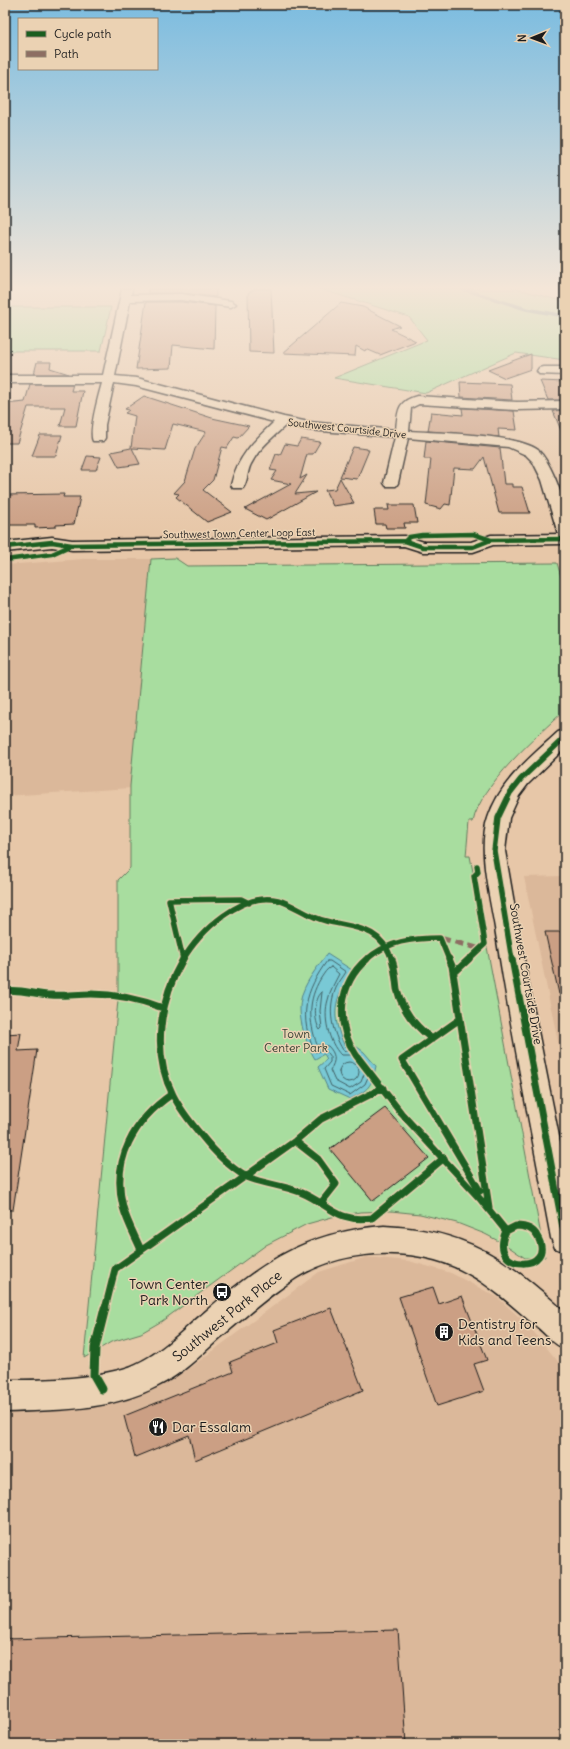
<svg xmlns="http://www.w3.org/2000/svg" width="570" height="1749" font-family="Delius,sans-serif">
<rect width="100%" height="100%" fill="#e7c7a8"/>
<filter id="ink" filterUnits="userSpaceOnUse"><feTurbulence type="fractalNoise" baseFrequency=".025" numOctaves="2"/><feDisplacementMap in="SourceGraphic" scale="8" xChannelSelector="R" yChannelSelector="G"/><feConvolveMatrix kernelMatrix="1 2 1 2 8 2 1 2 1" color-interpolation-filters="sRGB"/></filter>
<g filter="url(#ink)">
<path fill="#dbb89a" d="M83 559H151L131 788 5 796V565Z
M565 876V1076L524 877Z
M367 1257 409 1261 451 1273 497 1297 528 1325 565 1370V1744H5V1406L134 1396 191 1367 319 1272Z"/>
<path fill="#a8dd9f" stroke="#627c5e" d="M320 289H518L565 302V360L516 353 426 393 334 378 427 340 409 317Z
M5 307H111L101 351H5Z
M175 558 187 566 557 563 565 590V710C537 736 480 785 473 822H469L466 856H470L545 1257 525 1258 506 1245 485 1234 457 1223 420 1214 391 1211 360 1212 332 1217 307 1224 266 1245 162 1321 141 1333 111 1342 84 1358 118 1000V880L130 868V786L151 559Z"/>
<path fill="#79c9d5" stroke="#54848b" d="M327 954 352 970C334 1000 330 1014 345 1047L353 1044 364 1052 376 1066C372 1087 368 1090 350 1099L328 1089 318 1067 327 1059 324 1054 315 1059C306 1044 297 1017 301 999 304 983 317 968 327 954Z"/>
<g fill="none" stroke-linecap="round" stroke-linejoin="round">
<path stroke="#416166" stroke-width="1" d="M327 961H330L346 972C343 977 338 983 336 988 327 1009 332 1032 343 1050L346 1051 354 1049 372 1068 365 1084 350 1095 331 1086 324 1069 330 1062V1057L325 1050 315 1052C298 1017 305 991 327 961Z
M331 967 339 974C335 982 330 990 328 1000 323 1016 328 1042 341 1055H353L366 1069 361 1082 350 1089 335 1081 330 1070C336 1061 336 1054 328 1046L317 1045C309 1021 307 1001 321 978 324 974 326 969 331 967Z
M322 992 320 1011 322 1028 320 1030C314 1021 313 1000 322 992Z
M339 1072a10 10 0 1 1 20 0a10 10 0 1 1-20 0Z"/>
<path stroke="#54848b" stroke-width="3.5" d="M463 289 526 309 565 316"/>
</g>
<path fill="#cb9f84" stroke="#1c1c1c" d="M148 289H216V297L181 293H148Z
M255 289H271L274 353 249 352 248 293Z
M146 302H181L215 306 214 349 173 345 171 368 136 369Z
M341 303 363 307 400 326 391 329 416 341 380 355 366 349 365 351 356 346 355 356 283 353Z
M531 354V369L505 378 488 370Z
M37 362H51L50 368 69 374H34Z
M540 381 565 382V400H548Z
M460 382 510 384 512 400 461 397Z
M30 384H73L71 391H83L76 426H60L65 407H28L17 443H5V404L25 402Z
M144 396 212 418 249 426 238 438 234 437 227 448 222 447 213 480 203 490 232 512 207 522 176 497 179 494 174 493 185 481 195 449 206 432 173 424 165 450 132 448 140 464 119 467 111 452 131 448 135 416 125 413 129 410 125 409Z
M462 408 514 411 517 430 498 429 499 437 428 431 431 412 463 415Z
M565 410V440L553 411Z
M40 435H62L56 456H32Z
M301 439 320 442 313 454H307L300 479 307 475 295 494 316 492 266 520 245 509 291 484 271 480 277 471 270 470 276 454 280 455 285 444 297 446Z
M426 441 500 448 504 484H512V487H522L530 513H499L484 457 475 469 454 468 450 505 445 504 441 509 426 505 431 459H424Z
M353 447 367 449V450H369L357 479 340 477Z
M87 456 101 457 96 470H82Z
M340 478 354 503 333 506 325 490 335 489Z
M64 494 63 497H80L74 524 56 525V527L35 528V525H5V495Z
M388 505H414L417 523H404L405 528H386L385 524H376L374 510H389Z
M545 932H565V993L559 994Z
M21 1033 18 1051 37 1050 13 1210H5V1034Z
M385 1108 429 1158 373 1201 330 1149Z
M433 1287 439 1304 462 1296 487 1360 474 1364 484 1391 437 1406 399 1297Z
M331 1308 363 1390 195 1460 189 1435 135 1457 124 1416 233 1372 230 1362 278 1343 274 1330Z
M398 1630 406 1744H5V1639Z"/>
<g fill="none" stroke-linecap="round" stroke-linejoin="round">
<defs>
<path id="minor" d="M122 289H132L131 295 181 294 231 301 236 304 231 307 181 300 130 301 115 376 137 378 284 417 309 422 396 430C398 412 397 401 417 396L517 402 565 401V409L517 410 419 404 411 408 409 431C438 433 517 434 538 450 550 461 563 495 565 511 566 520 565 529 565 538L560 537 558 534 542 480 533 462 526 455 508 447 408 438 398 483 396 486H386L384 483 395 437 309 430 286 425C273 437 259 448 251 464 247 471 248 481 243 488H233L231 485C237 457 254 441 274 422L136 386 114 383 105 425V438L103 441H93C88 432 99 394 102 383H5V375H103Z
M543 367H565V375L539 374 537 371 539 368Z"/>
<path id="tertiary" d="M565 730V748L528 784 519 796 509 818 505 851 523 955 565 1167V1252L555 1248 551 1238C532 1135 511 1032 495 928 490 896 477 849 488 818 500 781 531 757 558 732Z
M384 1226C466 1230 506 1258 565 1312V1349C553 1344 546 1334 536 1326 504 1299 476 1271 435 1260 390 1248 336 1253 296 1278 269 1295 245 1317 221 1337 201 1355 182 1374 158 1386 111 1411 57 1410 5 1412V1380C41 1380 75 1380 110 1372 119 1370 128 1368 136 1364 160 1353 179 1334 199 1317 259 1265 302 1232 384 1226Z"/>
<path id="secondary" d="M565 534V544L493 545 473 552H423L404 546 72 550 52 547 5 552V542L52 537 72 540 405 536 424 542H471L491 535Z"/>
</defs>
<use href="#minor" stroke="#1c1c1c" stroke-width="3"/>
<use href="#tertiary" stroke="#1c1c1c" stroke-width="3"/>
<use href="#secondary" stroke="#1c1c1c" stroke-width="3"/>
<use href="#minor" fill="#ebd2b3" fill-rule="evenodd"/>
<use href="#tertiary" fill="#ebd2b3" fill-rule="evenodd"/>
<use href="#secondary" fill="#ebd2b3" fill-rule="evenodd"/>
<path stroke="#8d6e63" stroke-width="5" stroke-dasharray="10 5" stroke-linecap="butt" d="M440 938 481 949"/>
<defs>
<path id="cycleway-far3" d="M405 541 409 537 422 535 473 534 491 540
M5 547 52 542 72 545 405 541 423 547H473L491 540 565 539
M5 560 52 554 72 545"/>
<path id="cycleway-far2" d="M183 959 169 900 241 899 249 903
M183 960C199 931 243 891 278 900 295 905 308 917 326 921 354 928 381 926 392 960
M366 960C387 941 413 938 440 938L449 960
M468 960 485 944 474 876 478 872 477 866
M512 960 494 851 498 818 510 793 521 779 565 737"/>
<path id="cycleway-far1" d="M183 959C160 999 151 1052 173 1095 180 1109 191 1123 201 1135 213 1150 228 1166 245 1176 262 1184 283 1185 300 1192 330 1204 336 1223 372 1218L444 1158
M367 959C338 984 335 1024 356 1055L401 1113 481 1200 506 1231
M392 959C395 969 396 979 397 989 402 1011 415 1026 432 1039
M449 959 452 966 489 1207
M512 959 565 1238
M454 973 469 959
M5 991C21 988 35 995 51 995 64 996 77 994 91 994 116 994 139 999 163 1008
M460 1019 402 1060 480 1191
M295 1141 318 1159 336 1184 321 1203
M516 1226C524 1226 533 1228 537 1236 559 1272 486 1274 506 1231Z
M141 1250C135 1236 127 1222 123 1207 111 1160 134 1120 172 1094
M105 1309 115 1269 295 1141 321 1119 383 1088"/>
<path id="cycleway" d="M102 1389 94 1375 95 1348 105 1308"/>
</defs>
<use href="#cycleway-far3" stroke="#ebd2b3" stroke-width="6"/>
<use href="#cycleway-far2" stroke="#ebd2b3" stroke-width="8"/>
<use href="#cycleway-far1" stroke="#ebd2b3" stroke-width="10"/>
<use href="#cycleway" stroke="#ebd2b3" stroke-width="12"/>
<use href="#cycleway-far3" stroke="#1b5e20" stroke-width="4.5"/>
<use href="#cycleway-far2" stroke="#1b5e20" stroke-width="5.5"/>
<use href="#cycleway-far1" stroke="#1b5e20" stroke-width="7"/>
<use href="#cycleway" stroke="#1b5e20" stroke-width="9"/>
</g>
</g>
<linearGradient id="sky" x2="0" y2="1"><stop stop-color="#7bbce0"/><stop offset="0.54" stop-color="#f4e6d8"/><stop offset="1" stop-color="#f4e6d8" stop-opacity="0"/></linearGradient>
<rect width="570" height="533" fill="url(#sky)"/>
<defs>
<symbol id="bus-disc" viewBox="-11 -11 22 22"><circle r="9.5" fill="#1c1c1c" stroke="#ebd2b3"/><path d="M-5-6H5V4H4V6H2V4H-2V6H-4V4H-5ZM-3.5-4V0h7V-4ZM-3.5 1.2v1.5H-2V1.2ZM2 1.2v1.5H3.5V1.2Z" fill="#fff"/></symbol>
<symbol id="building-disc" viewBox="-11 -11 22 22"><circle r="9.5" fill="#1c1c1c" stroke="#ebd2b3"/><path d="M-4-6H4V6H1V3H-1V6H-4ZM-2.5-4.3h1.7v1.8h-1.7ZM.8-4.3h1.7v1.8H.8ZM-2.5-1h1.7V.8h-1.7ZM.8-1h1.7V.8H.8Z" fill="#fff"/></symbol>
<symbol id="restaurant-disc" viewBox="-11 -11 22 22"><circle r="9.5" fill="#1c1c1c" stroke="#ebd2b3"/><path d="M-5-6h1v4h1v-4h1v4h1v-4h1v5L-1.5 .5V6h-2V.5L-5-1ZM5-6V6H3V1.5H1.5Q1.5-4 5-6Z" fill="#fff"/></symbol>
</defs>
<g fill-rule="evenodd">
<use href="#bus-disc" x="211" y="1281" width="22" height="22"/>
<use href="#building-disc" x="433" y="1321" width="22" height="22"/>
<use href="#restaurant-disc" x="147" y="1416" width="22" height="22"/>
</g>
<g text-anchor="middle" stroke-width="3" stroke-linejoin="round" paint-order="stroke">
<g font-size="10" fill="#1c1c1c" stroke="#ebd2b3">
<text transform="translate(347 428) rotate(6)" y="4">Southwest Courtside Drive</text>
<text transform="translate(239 533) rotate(-1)" y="4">Southwest Town Center Loop East</text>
</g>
<g font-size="12" fill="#1c1c1c" stroke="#ebd2b3">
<text transform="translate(526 974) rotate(80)" y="4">Southwest Courtside Drive</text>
</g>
<g font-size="12" fill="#384336" stroke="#ebd2b3">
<text x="296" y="1038">Town<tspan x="296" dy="14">Center Park</tspan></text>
</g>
<g font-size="14" fill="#1c1c1c" stroke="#ebd2b3" text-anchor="start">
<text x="208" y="1289" text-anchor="end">Town Center<tspan x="208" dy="16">Park North</tspan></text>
<text x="458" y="1329">Dentistry for<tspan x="458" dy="16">Kids and Teens</tspan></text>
<text x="172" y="1432">Dar Essalam</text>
</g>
<g font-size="14" fill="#1c1c1c" stroke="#ebd2b3">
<text transform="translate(227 1316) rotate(-39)" y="5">Southwest Park Place</text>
</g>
</g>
<rect width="570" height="1749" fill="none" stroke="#ebd2b3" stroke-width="20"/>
<rect x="10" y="10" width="550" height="1729" fill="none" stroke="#1c1c1c" stroke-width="1.5" filter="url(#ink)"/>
<rect x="18" y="18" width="140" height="52" fill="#ebd2b3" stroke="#988977"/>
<rect x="26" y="31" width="20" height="6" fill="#1b5e20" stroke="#988977"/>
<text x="54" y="38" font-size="12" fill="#1c1c1c">Cycle path</text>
<rect x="26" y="51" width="20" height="6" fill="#8d6e63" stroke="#988977"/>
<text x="54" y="58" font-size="12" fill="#1c1c1c">Path</text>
<g transform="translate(532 38) rotate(269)" stroke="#ebd2b3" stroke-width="3" paint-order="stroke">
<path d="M0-3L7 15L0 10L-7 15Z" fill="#1c1c1c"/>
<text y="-6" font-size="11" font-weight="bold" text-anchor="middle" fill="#1c1c1c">N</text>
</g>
</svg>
